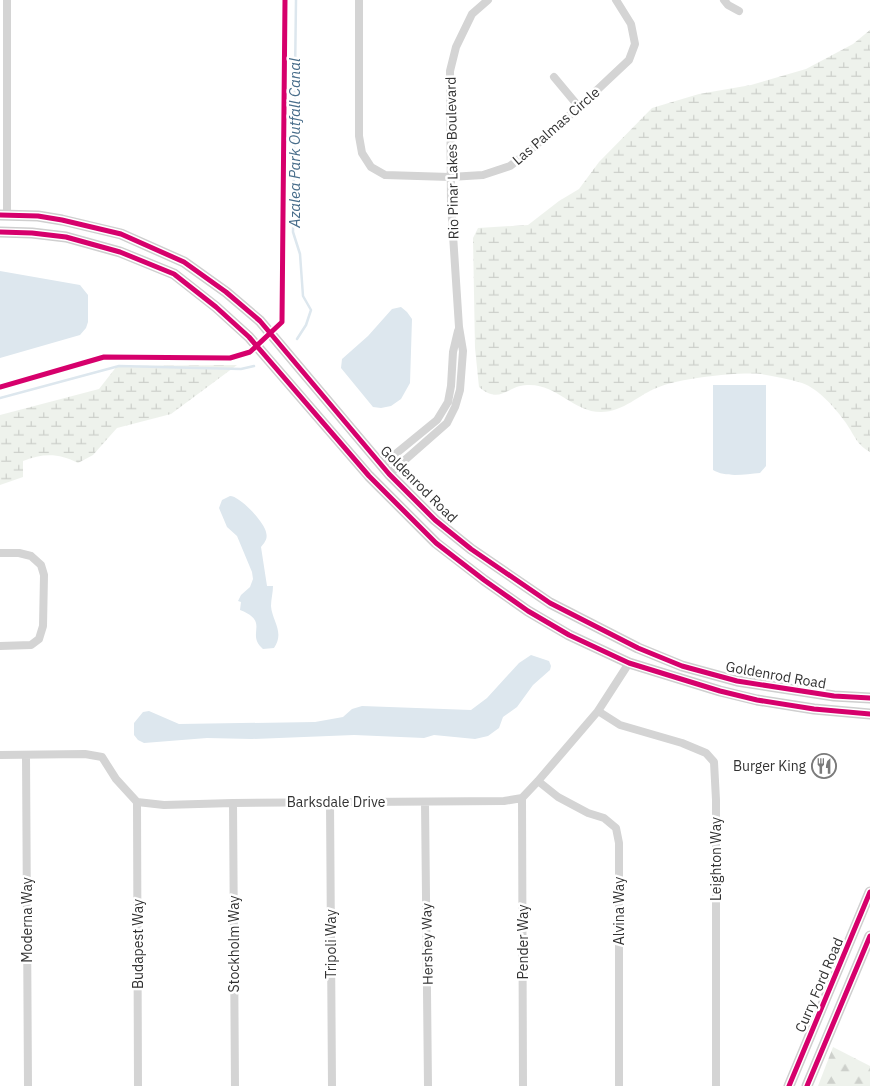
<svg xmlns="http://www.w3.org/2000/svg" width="870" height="1086" font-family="'IBM Plex Sans',sans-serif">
<defs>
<pattern id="forest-firs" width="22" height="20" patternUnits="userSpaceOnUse" patternTransform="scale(1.25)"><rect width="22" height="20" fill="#eef2ec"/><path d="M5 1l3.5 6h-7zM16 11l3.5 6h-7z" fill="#cdd0cb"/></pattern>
<pattern id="wetland-marsh" width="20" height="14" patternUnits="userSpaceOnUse" patternTransform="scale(1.25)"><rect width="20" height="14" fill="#eef2ec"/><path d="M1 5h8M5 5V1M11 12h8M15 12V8" fill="none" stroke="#cdd0cb"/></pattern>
</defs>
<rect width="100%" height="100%" fill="#fff"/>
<path fill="url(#forest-firs)" d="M833 1047 870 1066V1086H818Z"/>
<path fill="url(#wetland-marsh)" d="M870 30V452C856 444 855 436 846 423 836 409 819 389 802 383 789 379 774 376 761 374 737 372 682 378 659 387 639 394 624 412 601 412 573 412 556 383 527 385 506 386 500 405 479 387L475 348 473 238 478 228 528 225 559 201 579 189 599 162 652 108 699 94 751 85 806 69 853 44Z
M237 365 171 414 117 428 93 455 78 463C59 453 43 453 23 461V477L0 485V415L99 389 117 366Z"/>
<path fill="#dde7ee" d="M0 271 80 285 88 295V322L86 328 80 335 0 358Z
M401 307 407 312 412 319 410 383 401 399 391 406 381 408 373 407 341 368 342 359 368 336 392 309Z
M713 385H766V466L760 473C746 474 726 478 713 470Z
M230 496C240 496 264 522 266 532 268 539 265 542 261 547L267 586H273C273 593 271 599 271 606 272 621 285 632 274 648L263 649C245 634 271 622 240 610L241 602 238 601 241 595 250 587 253 579 252 572 237 536 227 527 219 508 222 500Z
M531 655 549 661 551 666 550 670 533 685 517 707 503 717 499 728 488 736 475 739 434 735 424 738 354 735 252 739 207 738 144 743 138 740 134 735V723L143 712 149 711 179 724 315 722 343 717 352 709 362 706 471 710 487 698 519 663Z"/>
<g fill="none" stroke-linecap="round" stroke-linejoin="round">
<path stroke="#dde7ee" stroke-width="2.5" d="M296 0 293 232 300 254 303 296 311 310 306 325 297 339
M0 398 119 366 241 369 254 366"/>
<path stroke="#d4d4d4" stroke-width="8" d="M359 0V136L362 153 371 167 385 175 450 177 483 175 510 166 527 153 579 107 629 60 635 44 631 24 616 0
M724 0 728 5 739 11
M554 77 579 107
M7 215V0
M382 465 437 420 448 402 451 386 453 352 458 331
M389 474 447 423 455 407 460 390 463 351 459 327 451 204 450 71 456 47 472 14 488 0
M0 553H19L31 556 41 565 44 575 43 626 39 639 31 645 0 646
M598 711 620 725 682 743 706 753 714 762 716 800V1086
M0 755 85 754 102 757 116 779 137 802 164 805 233 803 504 801 522 798 538 781 598 711 629 663
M26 755 28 1086
M538 781 558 797 588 813 604 818 616 828 619 843V1086
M522 798 523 1086
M137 802 138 1086
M330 802 332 1086
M425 802 428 1086
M233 803 235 1086"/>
<path stroke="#cfcfcf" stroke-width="11" d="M0 215 38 216 62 220 121 234 184 262 226 292 260 321 389 474 435 520 471 549 550 603 638 648 682 666 737 681 834 696 870 698
M0 232 32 233 66 237 120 252 174 274 216 307 249 337 369 476 436 543 484 580 528 611 569 635 629 663 720 691 757 700 814 709 870 714
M789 1086 870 892
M807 1086 870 936"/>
<defs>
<path id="cycleway" d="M0 215 38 216 62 220 121 234 184 262 226 292 260 321 389 474 435 520 471 549 550 603 638 648 682 666 737 681 834 696 870 698
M0 232 32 233 66 237 120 252 174 274 216 307 249 337 369 476 436 543 484 580 528 611 569 635 629 663 720 691 757 700 814 709 870 714
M0 387 104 357 230 358 250 352 282 322 285 0
M789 1086 870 892
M807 1086 870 936"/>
</defs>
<use href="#cycleway" stroke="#fff" stroke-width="8"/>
<use href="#cycleway" stroke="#d6006c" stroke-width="5"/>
</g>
<defs>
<symbol id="restaurant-ring" viewBox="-11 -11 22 22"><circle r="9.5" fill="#fff" stroke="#7a7a7a" stroke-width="1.5"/><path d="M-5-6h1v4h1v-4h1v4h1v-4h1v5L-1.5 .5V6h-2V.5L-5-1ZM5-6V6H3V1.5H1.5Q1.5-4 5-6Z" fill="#7a7a7a"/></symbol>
</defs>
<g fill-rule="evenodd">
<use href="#restaurant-ring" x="810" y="752" width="28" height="28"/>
</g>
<g text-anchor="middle" stroke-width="5" stroke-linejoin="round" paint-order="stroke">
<g font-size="14" fill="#323232" stroke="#fff">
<text transform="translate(556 126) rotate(-41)" y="5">Las Palmas Circle</text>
<text transform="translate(452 158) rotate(-91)" y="5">Rio Pinar Lakes Boulevard</text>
<text transform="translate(419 484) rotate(45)" y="5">Goldenrod Road</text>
<text transform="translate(776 675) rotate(10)" y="5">Goldenrod Road</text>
<text x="336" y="807">Barksdale Drive</text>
<text transform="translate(716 859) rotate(-90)" y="5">Leighton Way</text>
<text transform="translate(619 911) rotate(-90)" y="5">Alvina Way</text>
<text transform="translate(27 920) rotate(-90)" y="5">Moderna Way</text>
<text transform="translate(523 942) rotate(-90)" y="5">Pender Way</text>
<text transform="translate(138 944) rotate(-90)" y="5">Budapest Way</text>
<text transform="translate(234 944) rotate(-90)" y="5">Stockholm Way</text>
<text transform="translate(331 944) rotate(-90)" y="5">Tripoli Way</text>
<text transform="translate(427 944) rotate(-91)" y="5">Hershey Way</text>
<text transform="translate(819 985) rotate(-67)" y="5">Curry Ford Road</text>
</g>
<g font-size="14" fill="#323232" stroke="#fff" text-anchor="end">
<text x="806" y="771">Burger King</text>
</g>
<g font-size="15" font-style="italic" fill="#496e8b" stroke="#fff">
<text transform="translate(295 143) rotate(-90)" y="5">Azalea Park Outfall Canal</text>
</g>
</g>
</svg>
